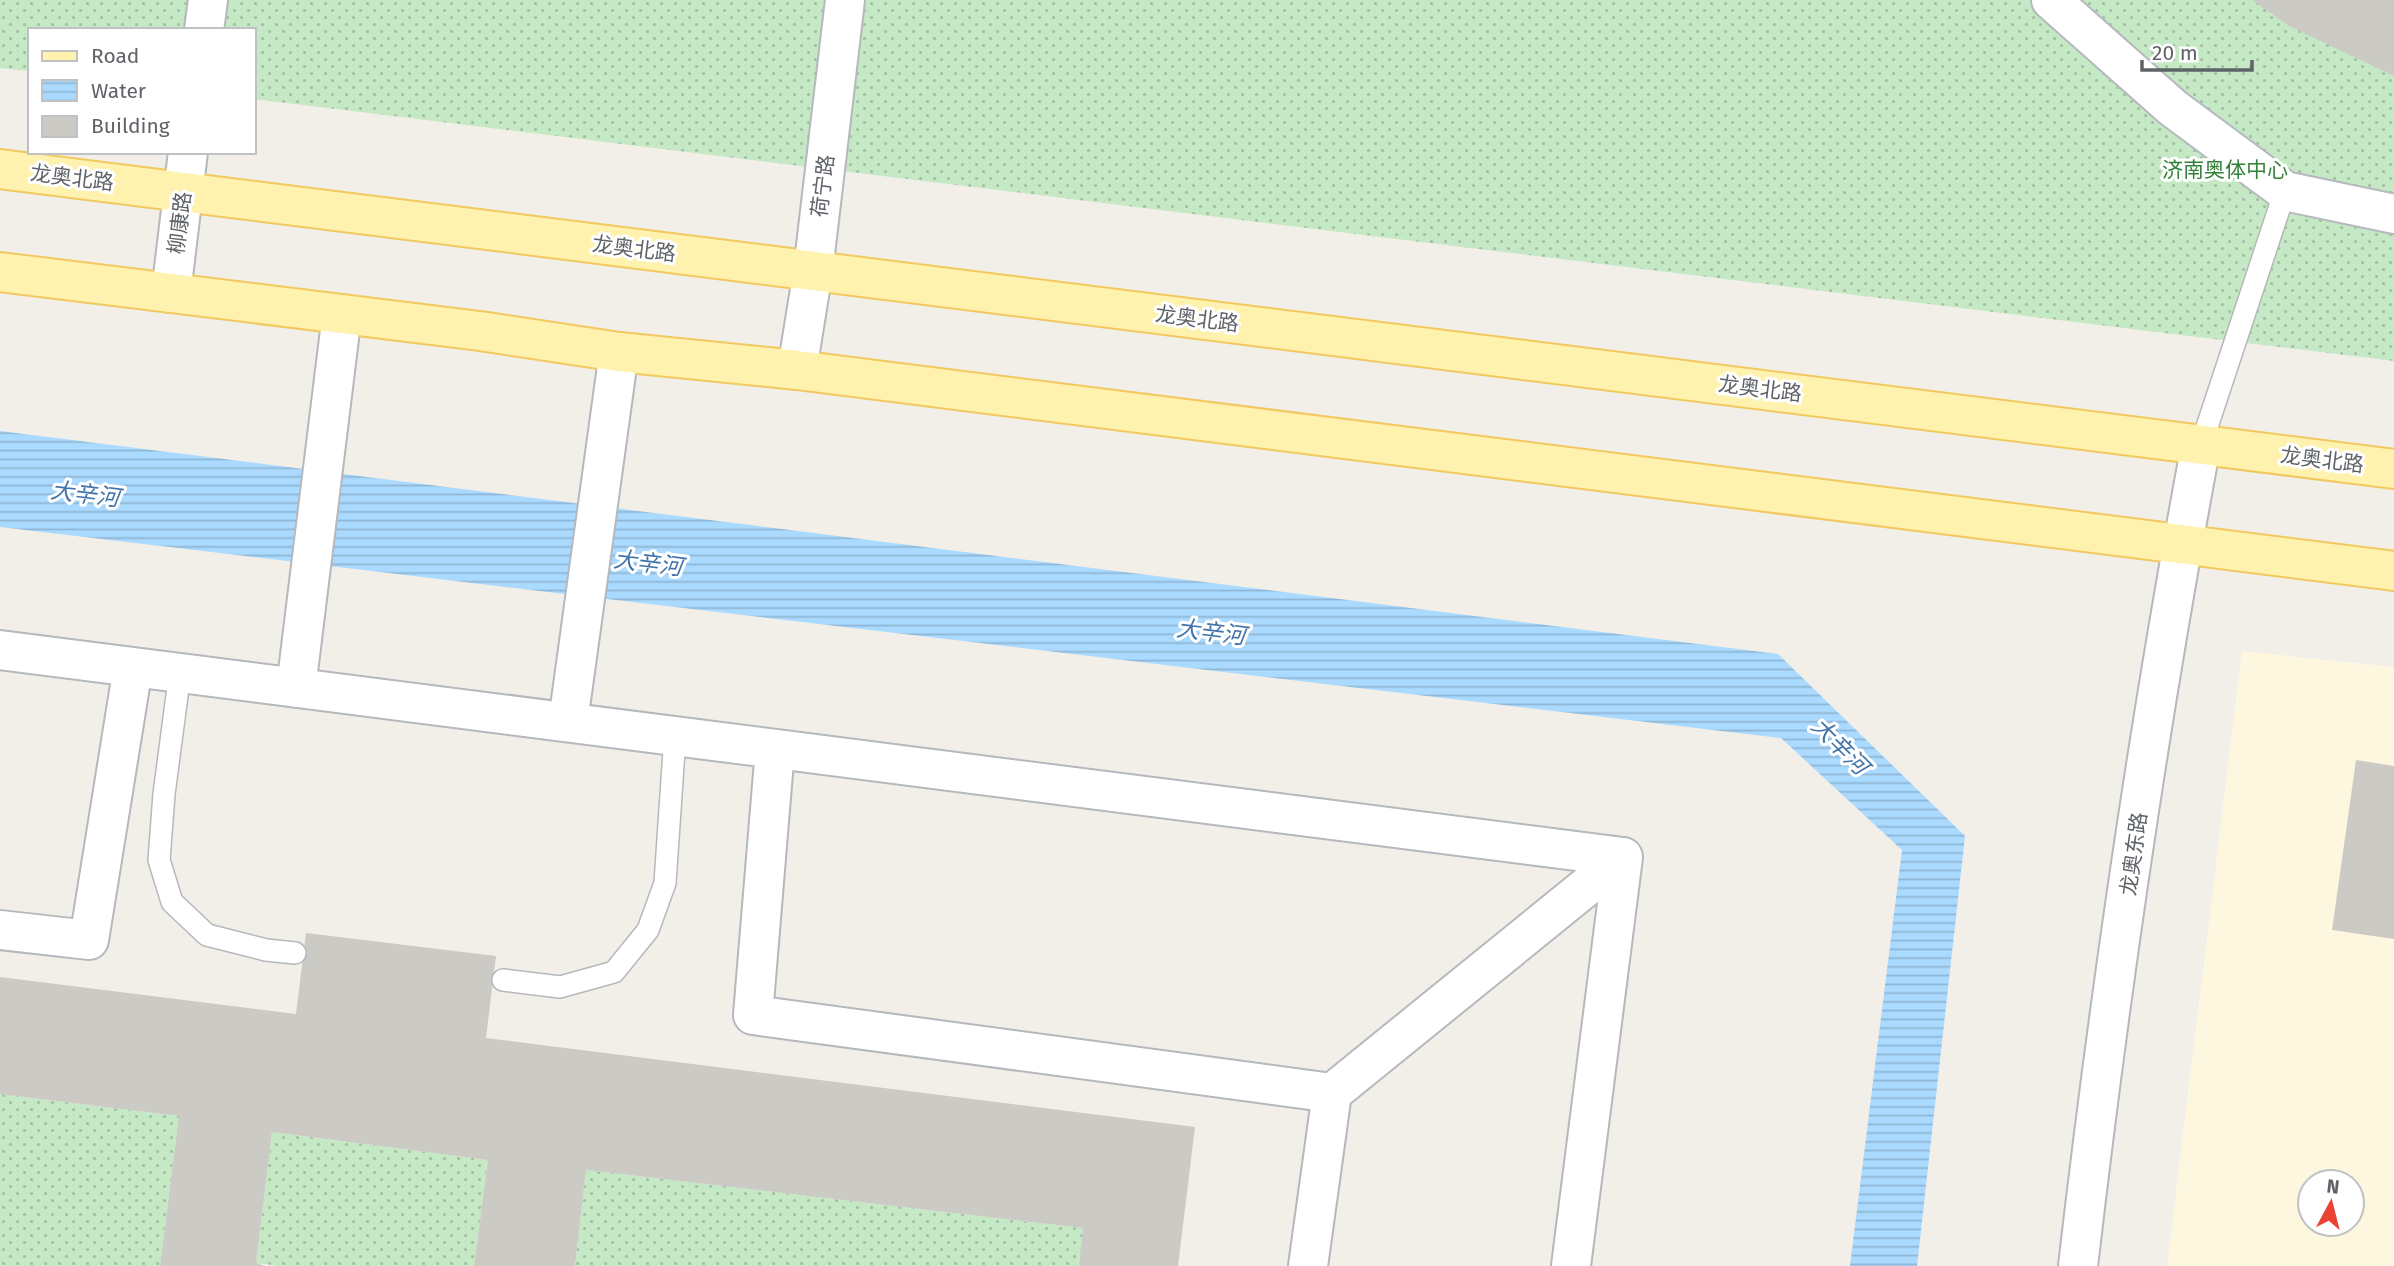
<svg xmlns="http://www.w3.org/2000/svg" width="2394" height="1266" font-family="'Fira Sans','Noto Sans SC',sans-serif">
<defs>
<pattern id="grass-dots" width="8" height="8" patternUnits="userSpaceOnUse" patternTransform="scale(1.75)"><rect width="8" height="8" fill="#c5e8c5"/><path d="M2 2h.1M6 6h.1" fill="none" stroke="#a3c0a4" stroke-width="1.8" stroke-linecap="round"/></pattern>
<pattern id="water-rules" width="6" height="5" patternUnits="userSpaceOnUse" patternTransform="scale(1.75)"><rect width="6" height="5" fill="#aadaff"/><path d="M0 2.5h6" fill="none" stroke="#8eb4d2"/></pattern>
</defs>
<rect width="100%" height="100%" fill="#f1efe8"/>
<path fill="#fef7e0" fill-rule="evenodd" d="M2242 651 2394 667V1266H2167ZM2310 1182H2352V1224H2310Z"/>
<path fill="url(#grass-dots)" d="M0 0H2394V361L254 99V30H30V71L0 68Z
M0 1094 179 1116 160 1266H0Z
M272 1132 488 1160 474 1266H278L256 1263Z
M586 1170 1083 1228 1079 1266H575Z"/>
<path fill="url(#water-rules)" d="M0 431 1778 654 1965 836 1917 1266H1850L1902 850 1781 738 0 527Z"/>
<path fill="#cccac5" d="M2252 0H2394V76L2289 26Z
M2356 760 2394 766V939L2332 930Z
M306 933 496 956 486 1038 1195 1127 1178 1266H1079L1083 1228 586 1170 575 1266H474L488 1160 272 1132 256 1263 265 1266H160L179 1116 0 1094V977L296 1014Z"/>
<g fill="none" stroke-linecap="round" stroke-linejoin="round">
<defs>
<path id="service" d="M2201 445 2285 191
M180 673 164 794 159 860 172 902 207 935 266 950 295 953
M503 980 560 987 614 972 648 930 665 883 675 736"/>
<path id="minor" d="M2051 0 2173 108 2285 191 2394 214
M204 30 208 0
M171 293 188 152
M797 370 813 271 845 0
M0 650 1623 857 1571 1266
M296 688 342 314
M568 722 619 352
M775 749 753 1015 1332 1093
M0 930 89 940 133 667
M1308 1266 1332 1093 1623 857"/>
<path id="tertiary" d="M2078 1266C2110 991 2150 717 2201 445"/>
<path id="primary" d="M0 169 2394 469
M0 272 480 331 619 352 797 370 2394 571"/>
</defs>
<use href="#service" stroke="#b5b8bc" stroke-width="24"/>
<use href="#minor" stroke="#b5b8bc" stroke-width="42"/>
<use href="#tertiary" stroke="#b5b8bc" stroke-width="42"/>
<use href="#primary" stroke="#f2c960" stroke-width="42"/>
<use href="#service" stroke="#fff" stroke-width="21"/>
<use href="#minor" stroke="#fff" stroke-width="38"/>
<use href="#tertiary" stroke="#fff" stroke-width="38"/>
<use href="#primary" stroke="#fff2af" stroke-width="38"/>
</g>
<g text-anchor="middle" stroke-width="6" stroke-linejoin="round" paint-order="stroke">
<g font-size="21" fill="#348238" stroke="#fff">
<text x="2225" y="177">济南奥体中心</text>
</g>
<g font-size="21" fill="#5f6368" stroke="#fff">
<text transform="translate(72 178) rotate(7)" y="7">龙奥北路</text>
<text transform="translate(823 186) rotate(-83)" y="7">荷宁路</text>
<text transform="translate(180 223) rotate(-83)" y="7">柳康路</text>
<text transform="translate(634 249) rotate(7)" y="7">龙奥北路</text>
<text transform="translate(1197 319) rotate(7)" y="7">龙奥北路</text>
<text transform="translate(1760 389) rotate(7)" y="7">龙奥北路</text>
<text transform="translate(2322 460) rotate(7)" y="7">龙奥北路</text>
<text transform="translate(2134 854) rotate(-82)" y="7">龙奥东路</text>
</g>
<g font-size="23" font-style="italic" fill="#4174aa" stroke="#fff">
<text transform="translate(85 494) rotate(7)" y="8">大辛河</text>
<text transform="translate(648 563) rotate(7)" y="8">大辛河</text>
<text transform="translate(1211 632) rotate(7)" y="8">大辛河</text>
<text transform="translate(1840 746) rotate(45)" y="8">大辛河</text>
</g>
</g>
<rect x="28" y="28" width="228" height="126" fill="#ffffff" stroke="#bfc1c3" stroke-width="2"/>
<rect x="42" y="51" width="35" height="10" fill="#fff2af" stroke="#bfc1c3" stroke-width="2"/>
<text x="91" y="63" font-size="21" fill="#5f6368">Road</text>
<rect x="42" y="80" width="35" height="21" fill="url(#water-rules)" stroke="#bfc1c3" stroke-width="2"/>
<text x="91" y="98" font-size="21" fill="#5f6368">Water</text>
<rect x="42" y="116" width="35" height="21" fill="#cccac5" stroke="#bfc1c3" stroke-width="2"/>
<text x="91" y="133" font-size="21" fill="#5f6368">Building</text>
<g transform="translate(2331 1203) rotate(7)"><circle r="33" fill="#ffffff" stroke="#bfc1c3" stroke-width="2"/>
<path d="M0-5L12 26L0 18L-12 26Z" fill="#ea4335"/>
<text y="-10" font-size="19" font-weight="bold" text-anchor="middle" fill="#5f6368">N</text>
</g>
<path d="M2142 60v10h110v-10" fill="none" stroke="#5f6368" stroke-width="3.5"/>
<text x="2152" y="60" font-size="21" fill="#5f6368" stroke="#ffffff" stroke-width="5" paint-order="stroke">20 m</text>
</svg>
